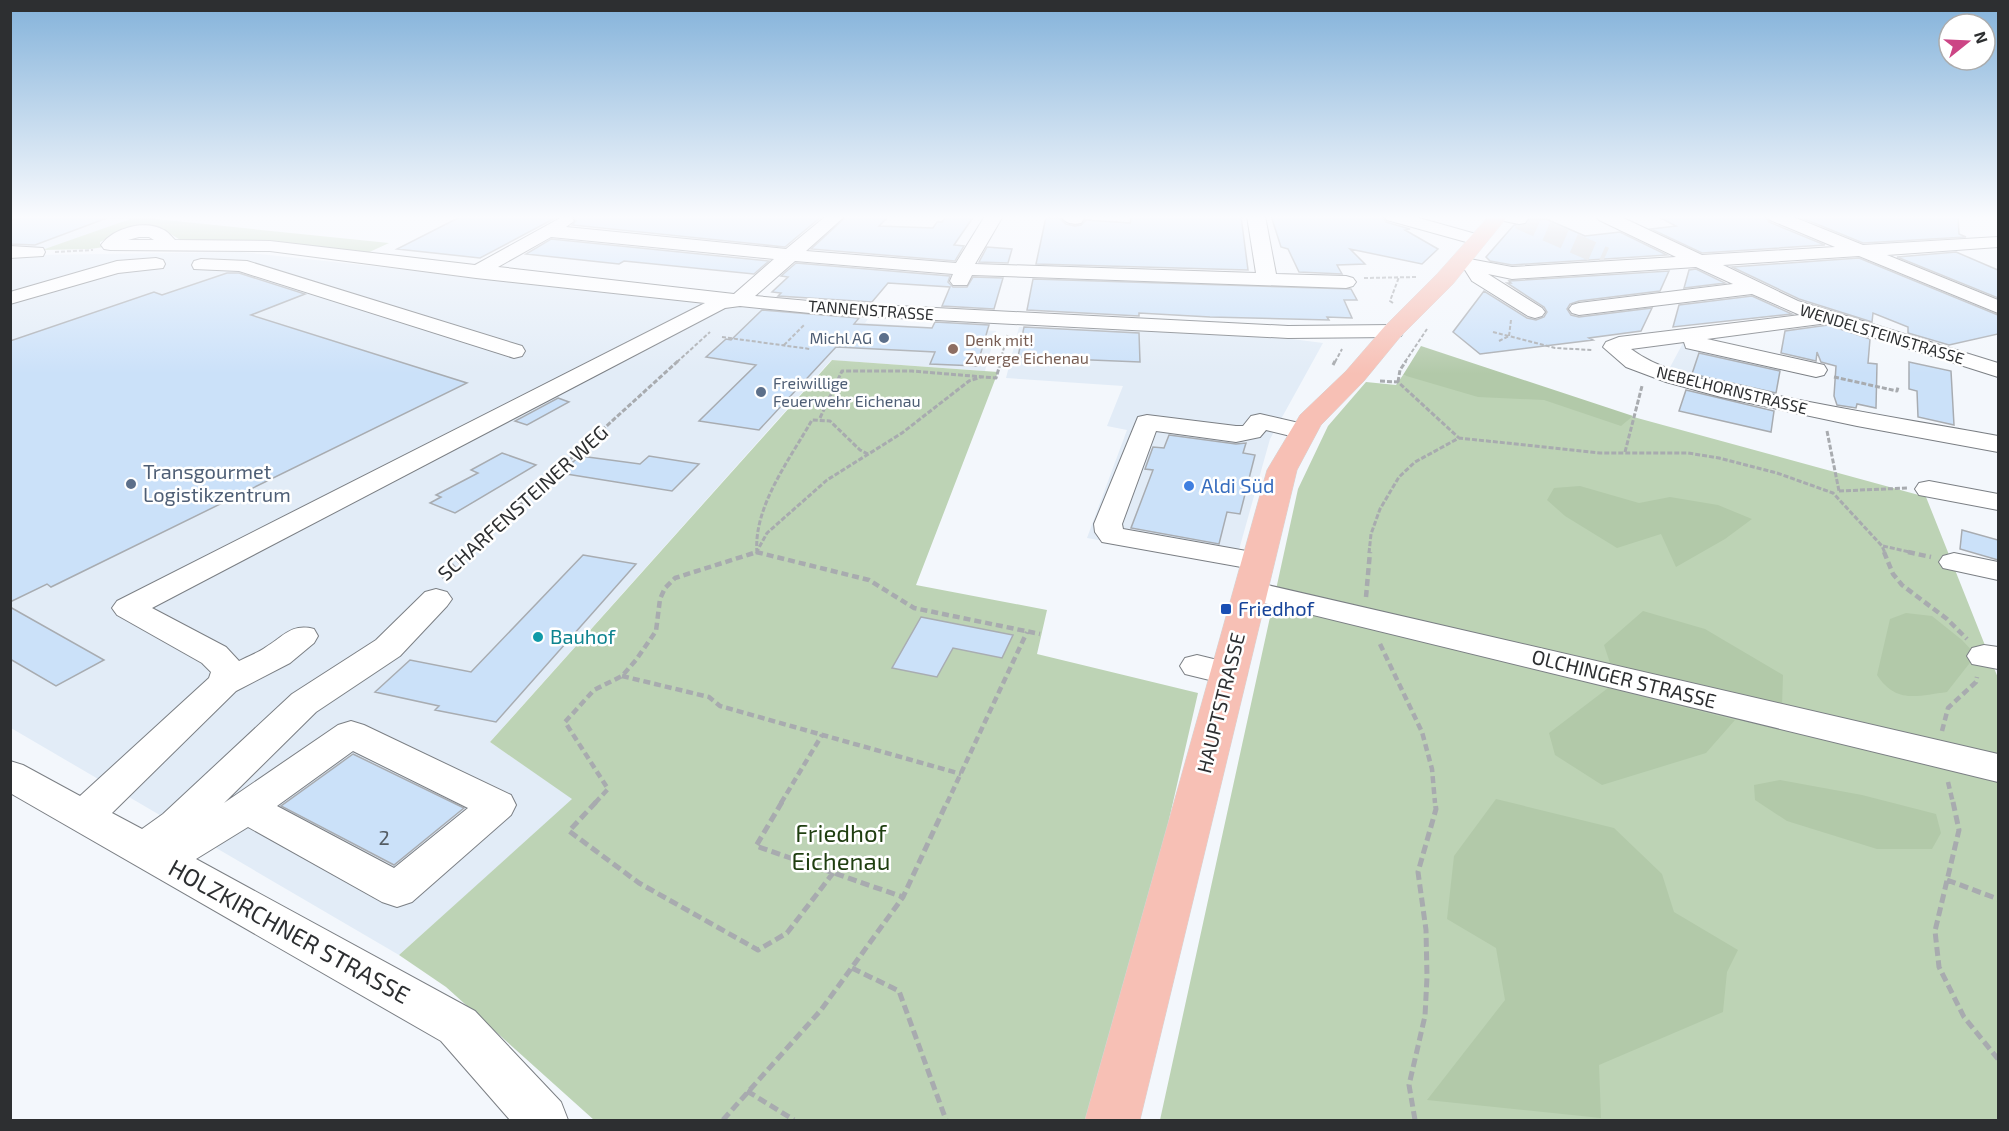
<svg xmlns="http://www.w3.org/2000/svg" width="2009" height="1131" font-family="'Exo 2',sans-serif">
<rect width="100%" height="100%" fill="#f3f7fc"/>
<path fill="#e2ecf7" d="M11 216H138L33 255 241 252 868 319 865 323 996 331 985 371 831 360 490 742 573 799 399 955 11 728Z
M1019 327 1169 332 1292 339 1323 343 1270 439 1235 564 1087 538 1127 430 1107 426 1123 386 1006 378Z
M1683 343 1781 364 1774 396 1668 371Z"/>
<path fill="#bdd3b5" d="M136 217 389 243 363 255 182 241 164 230 115 235 100 242V245L104 247 90 249 42 250Z
M832 360 998 372 916 585 1047 610 1037 654 1198 693 1141 942 1088 1120H594L446 987 399 955 572 799 490 742Z
M1403 375 1553 395 1926 497 1998 678V1120H1160L1298 489 1328 426 1366 382 1396 385Z"/>
<path fill="#b2c9a9" d="M1421 346 1633 416 1621 426 1544 400 1478 397 1403 375Z
M1580 486 1639 503 1670 497 1718 505 1752 519 1725 539 1676 567 1661 534 1617 548 1565 516 1547 500 1554 488Z
M1643 611 1705 629 1783 675 1782 706 1610 663 1604 645Z
M1906 613 1932 616 1962 640 1976 655 1947 692C1917 696 1896 704 1877 675L1890 619Z
M1608 688 1735 720 1706 753 1602 785 1555 755 1549 733Z
M1780 780 1862 795 1936 814 1941 833 1932 849H1877L1787 821 1755 800 1754 785Z
M1496 799 1614 828 1662 874 1674 912 1738 950 1727 972 1723 1012 1599 1065 1601 1118 1427 1100 1505 1000 1496 948 1447 919 1454 856Z"/>
<path fill="#cbe1f9" stroke="#a8acb1" stroke-width="1.5" d="M26 216H107V218L35 245 10 244V221Z
M462 216H559L480 258 397 249Z
M573 216H822L785 247 572 225 576 221Z
M847 216H889L879 226 933 228 937 222H942L946 216H974L954 245 964 246 955 261 811 249Z
M1132 216H1241L1248 270 1036 264 1046 217 1059 218 1066 224 1075 226 1081 225 1086 220 1130 223Z
M1271 216H1382L1386 222 1410 229 1405 230 1438 249 1422 264 1350 249 1365 264 1337 265 1342 274 1299 272 1288 249 1281 247Z
M1657 216H1765L1769 222 1825 245 1702 253 1651 229 1676 226Z
M1797 216H1958L1959 234 1966 237 1863 243Z
M1546 219 1585 236 1620 232 1667 255 1512 265 1490 261 1486 257 1514 225H1525L1529 221Z
M551 239 769 261 754 274 624 261 619 264 526 254Z
M987 247 1012 249 1008 263 979 262Z
M1956 252 1998 270V298L1897 257Z
M1859 258 1998 315V334L1949 345 1908 333V327L1873 313 1872 322 1799 299 1732 267Z
M796 263 950 276 948 282 953 287H967L973 277 1003 278 994 309 942 306 950 287 888 283 872 302 778 296 781 293 772 292 788 277 781 276Z
M1696 269 1725 283 1684 288 1689 270Z
M1669 271 1660 291 1579 301 1570 304 1567 309 1571 315 1579 317 1652 308 1641 331 1589 338 1593 340 1480 354 1453 332 1484 291 1527 318 1536 320 1544 317 1547 312 1544 307 1507 283H1511L1509 281Z
M227 273H239L305 294 251 315 467 383 51 587 47 584 10 602V341L154 292 162 295Z
M1033 279 1351 289 1357 300H1344L1352 318 1327 317 1329 320 1210 317 1139 313V316L1027 310Z
M1752 296 1792 314 1673 327 1679 305Z
M762 310 859 318 854 324 932 328 935 322 989 325 977 366 930 364 935 352 836 347 759 430 699 421 756 365 706 357 726 339 731 340Z
M1828 325 1870 339 1868 363 1877 364 1876 408 1857 404 1856 408 1837 405 1834 396 1836 366 1821 362 1817 352 1816 361 1781 353 1785 331Z
M1024 327 1139 333 1140 362 1018 357Z
M1699 353 1780 371 1776 393 1692 374Z
M1909 362 1951 371 1954 425 1918 417 1917 391 1909 389Z
M1686 390 1774 411 1771 432 1679 411Z
M558 398 569 402 527 425 515 421Z
M1169 435 1236 444 1246 443 1243 453 1255 455 1240 514 1227 512 1219 544 1131 528 1153 470 1145 469 1153 447 1164 448Z
M502 453 536 465 455 513 430 503 441 497 436 495 478 473 471 470Z
M580 456 640 464 649 456 699 464 672 491 560 473Z
M1962 530 1998 540V560L1960 549Z
M583 555 636 564 496 722 435 710 439 706 375 692 410 660 471 672Z
M10 607 104 660 56 686 10 659Z
M921 617 1013 635 1002 658 953 648 937 677 892 668Z
M353 754 464 808 394 865 281 806Z"/>
<g fill="none" stroke-linecap="round" stroke-linejoin="round">
<path stroke="#cbcfd3" stroke-width="20" stroke-dasharray="20 10" stroke-linecap="butt" d="M1519 219 1605 257"/>
<defs>
<path id="minor" d="M564 216 571 217 574 221 566 227 786 249 826 216H845L806 251 956 263 985 216H1003L975 264 1256 273 1247 216H1265L1276 274 1346 276 1353 278 1356 282 1353 286 1346 288 972 275 967 285H953L950 281 953 274 795 261 755 296 820 302 1288 326 1393 325 1401 326 1404 331 1401 336 1393 337 1288 338 820 314 740 306 725 308 152 608 226 647 239 661C248 656 258 653 266 647 283 637 291 623 314 629L318 636 314 643 290 663 236 691 112 813 142 829 163 814 292 694 376 640 425 592 436 589 447 592 452 599 447 606 400 656 316 712 224 803 338 725 351 721 364 725 511 795 516 805 511 815 412 902 397 907 382 902 248 827 196 859 475 1011 561 1102 568 1120H510L441 1041 10 793V761L23 765 80 796 209 678 211 672 202 663 117 615 112 608 117 601 705 303 476 278 270 251 110 250 104 249 101 245C113 228 145 219 164 230 168 232 172 237 175 240L270 241 475 265ZM139 237H149L154 240H128ZM551 237 774 259 734 294 498 267ZM353 751 468 808 394 868 277 806Z
M1060 216H1082L1084 219 1081 223C1073 225 1065 223 1060 216Z
M1384 216H1412L1483 236 1486 240 1483 244 1477 245 1387 220Z
M1496 216H1526L1528 219 1525 223 1519 224 1499 220Z
M1596 216H1619L1702 255 1835 247 1770 220 1767 216H1791L1863 245 1998 237V247L1887 255 1998 300V313L1859 256 1723 265 1798 301 1998 363V377L1828 323 1707 339 1824 365 1827 370 1824 375 1816 377 1686 348 1684 342 1631 349C1663 373 1712 381 1751 390 1833 408 1916 421 1998 436V452L1857 426 1721 397 1666 382 1626 367 1603 347 1606 342 1619 337 1800 315 1752 294 1579 315 1572 313 1569 309 1572 305 1579 303 1733 284 1696 267 1512 279 1488 274 1542 308 1545 312 1542 316 1535 318 1528 316 1472 281 1465 270 1452 267 1450 263 1452 259 1459 257 1512 267 1676 257 1599 220Z
M10 246 43 248 45 252 43 256 10 258Z
M156 258 163 260 165 264 163 268 118 273 10 304V292L117 261Z
M201 259 247 261 522 346 525 351 522 356 514 358 239 271 194 269 192 265 194 261Z
M1260 414 1312 426 1316 431 1312 436 1303 439 1266 430 1260 437 1236 442 1156 431 1122 524 1123 529 1269 555 1273 561 1269 567 1258 570 1102 542 1095 532 1094 524 1138 417 1147 415 1236 426H1243L1251 416Z
M1929 481 1998 494V510L1919 495 1915 489 1919 483Z
M1954 553 1998 562V580L1943 568 1939 562 1943 556Z
M1250 581 1998 754V782L1239 597 1235 590 1239 583Z
M1984 645 1998 647V669L1972 664 1967 656 1972 648Z
M1197 655 1242 666 1247 674 1242 682 1230 685 1185 674 1180 666 1185 658Z"/>
<path id="major" d="M1489 216H1508L1453 284 1401 336 1364 381 1321 425 1297 470 1140 1120H1085L1267 470 1300 415 1346 371 1385 326 1437 274Z"/>
</defs>
<use href="#minor" stroke="#7b7f84" stroke-width="2"/>
<use href="#major" stroke="#d5d5d6" stroke-width="1"/>
<path stroke="#a8abaf" stroke-width="2" stroke-dasharray="4 2" stroke-linecap="butt" d="M55 252 93 250
M1364 278 1417 277
M1393 303 1390 301 1399 277
M1511 320 1509 336 1555 348 1592 350
M1493 332 1509 336
M722 337 810 349
M1499 341 1509 336
M784 345 804 325
M677 362 710 332
M1000 362 1008 333
M1335 362 1342 349
M1405 362 1427 329"/>
<path stroke="#a8abaf" stroke-width="3" stroke-dasharray="5 2" stroke-linecap="butt" d="M1333 365 1335 361
M1834 377 1897 391 1898 387
M1380 381 1398 382 1459 438
M1398 382 1400 370 1406 361
M820 418 842 371H912L996 378 1001 361
M1827 431 1839 491
M1625 452 1642 386
M1839 491 1908 488
M1883 546 1914 553
M467 553 678 361
M756 553 767 533 827 480 902 433 969 381 981 377
M757 553C753 507 790 459 812 420L830 421 860 450 868 454
M1369 553 1371 534 1380 509 1399 477 1415 462 1459 438 1600 453H1688L1719 458 1777 473 1833 493 1882 546 1885 553"/>
<path stroke="#a8abaf" stroke-width="4.5" stroke-dasharray="7 4" stroke-linecap="butt" d="M756 552 869 580 914 608 1040 634
M1884 552 1893 574 1902 585 1947 619 1967 639
M1908 552 1931 557
M441 577 469 552
M1366 597 1370 552
M1380 644 1422 732 1432 769 1435 803
M622 676 709 697 720 706 961 774
M1942 731 1948 708 1976 682 1977 677
M1948 782 1953 803
M595 803 608 789 565 722 594 690 622 676 636 660 656 631 660 599 665 588 675 578 757 552
M781 803 822 735
M947 803 1027 632"/>
<path stroke="#a8abaf" stroke-width="5" stroke-dasharray="9 4.5" stroke-linecap="butt" d="M596 802 569 831 639 883 758 950 787 933 833 873
M782 802 756 846 903 897
M1953 802 1959 830 1935 931 1939 967 1964 1017 1998 1059
M1947 880 1998 899
M852 968 899 991 946 1120
M747 1091 794 1120
M723 1120 821 1010 903 897 947 802
M1415 1120 1409 1085 1425 1016 1427 977 1426 930 1418 872 1436 809 1435 802"/>
<use href="#minor" fill="#fff" fill-rule="evenodd"/>
<use href="#major" fill="#f7c0b5" fill-rule="evenodd"/>
</g>
<linearGradient id="sky" x2="0" y2="1"><stop stop-color="#83b2da"/><stop offset="0.58" stop-color="#fafbfe"/><stop offset="1" stop-color="#fafbfe" stop-opacity="0"/></linearGradient>
<rect width="2009" height="374" fill="url(#sky)"/>
<g fill="#5c6f8a" stroke="#fff" stroke-width="2">
<circle cx="884" cy="338" r="6"/>
<circle cx="761" cy="392" r="6"/>
<circle cx="131" cy="484" r="6"/>
</g>
<circle fill="#8d6e63" stroke="#fff" stroke-width="2" cx="953" cy="349" r="6"/>
<circle fill="#3f7fe0" stroke="#fff" stroke-width="2" cx="1189" cy="486" r="6"/>
<rect fill="#1a4fb4" stroke="#fff" stroke-width="2" x="1220" y="603" width="12" height="12" rx="3"/>
<circle fill="#0f9aa8" stroke="#fff" stroke-width="2" cx="538" cy="637" r="6"/>
<g text-anchor="middle" stroke-width="5" stroke-linejoin="round" paint-order="stroke">
<g font-size="16" fill="#2d2f31" stroke="#fff">
<text transform="translate(871 310) rotate(4)" y="6">TANNENSTRASSE</text>
<text transform="translate(1882 334) rotate(17)" y="6">WENDELSTEINSTRASSE</text>
<text transform="translate(1732 390) rotate(14)" y="6">NEBELHORNSTRASSE</text>
</g>
<g font-size="16" fill="#4e5e75" stroke="#fff" text-anchor="end">
<text x="872" y="344">Michl AG</text>
<text x="773" y="389" text-anchor="start">Freiwillige<tspan x="773" dy="18">Feuerwehr Eichenau</tspan></text>
</g>
<g font-size="16" fill="#785e54" stroke="#fff" text-anchor="start">
<text x="965" y="346">Denk mit!<tspan x="965" dy="18">Zwerge Eichenau</tspan></text>
</g>
<g font-size="20" fill="#4e5e75" stroke="#fff" text-anchor="start">
<text x="143" y="479">Transgourmet<tspan x="143" dy="23">Logistikzentrum</tspan></text>
</g>
<g font-size="20" fill="#366cbe" stroke="#fff" text-anchor="start">
<text x="1201" y="493">Aldi Süd</text>
</g>
<g font-size="20" fill="#2d2f31" stroke="#fff">
<text transform="translate(523 503) rotate(-42)" y="7">SCHARFENSTEINER WEG</text>
<text transform="translate(1624 679) rotate(14)" y="7">OLCHINGER STRASSE</text>
<text transform="translate(1221 703) rotate(-76)" y="7">HAUPTSTRASSE</text>
</g>
<g font-size="20" fill="#164399" stroke="#fff" text-anchor="start">
<text x="1238" y="616">Friedhof</text>
</g>
<g font-size="20" fill="#0d838f" stroke="#fff" text-anchor="start">
<text x="550" y="644">Bauhof</text>
</g>
<g font-size="20" fill="#545c63">
<text x="384" y="845">2</text>
</g>
<g font-size="24" fill="#1f3e10" stroke="#fff">
<text x="841" y="842">Friedhof<tspan x="841" dy="28">Eichenau</tspan></text>
</g>
<g font-size="24" fill="#2d2f31" stroke="#fff">
<text transform="translate(289 932) rotate(29)" y="8">HOLZKIRCHNER STRASSE</text>
</g>
</g>
<rect width="2009" height="1131" fill="none" stroke="#2d2f31" stroke-width="24"/>
<g transform="translate(1967 42) rotate(72)"><circle r="28" fill="#ffffff" stroke="#abacad" stroke-width="1.5"/>
<path d="M0-4.5L10 22L0 15L-10 22Z" fill="#cc4585"/>
<text y="-9" font-size="16" font-weight="bold" text-anchor="middle" fill="#2d2f31">N</text>
</g>
</svg>
